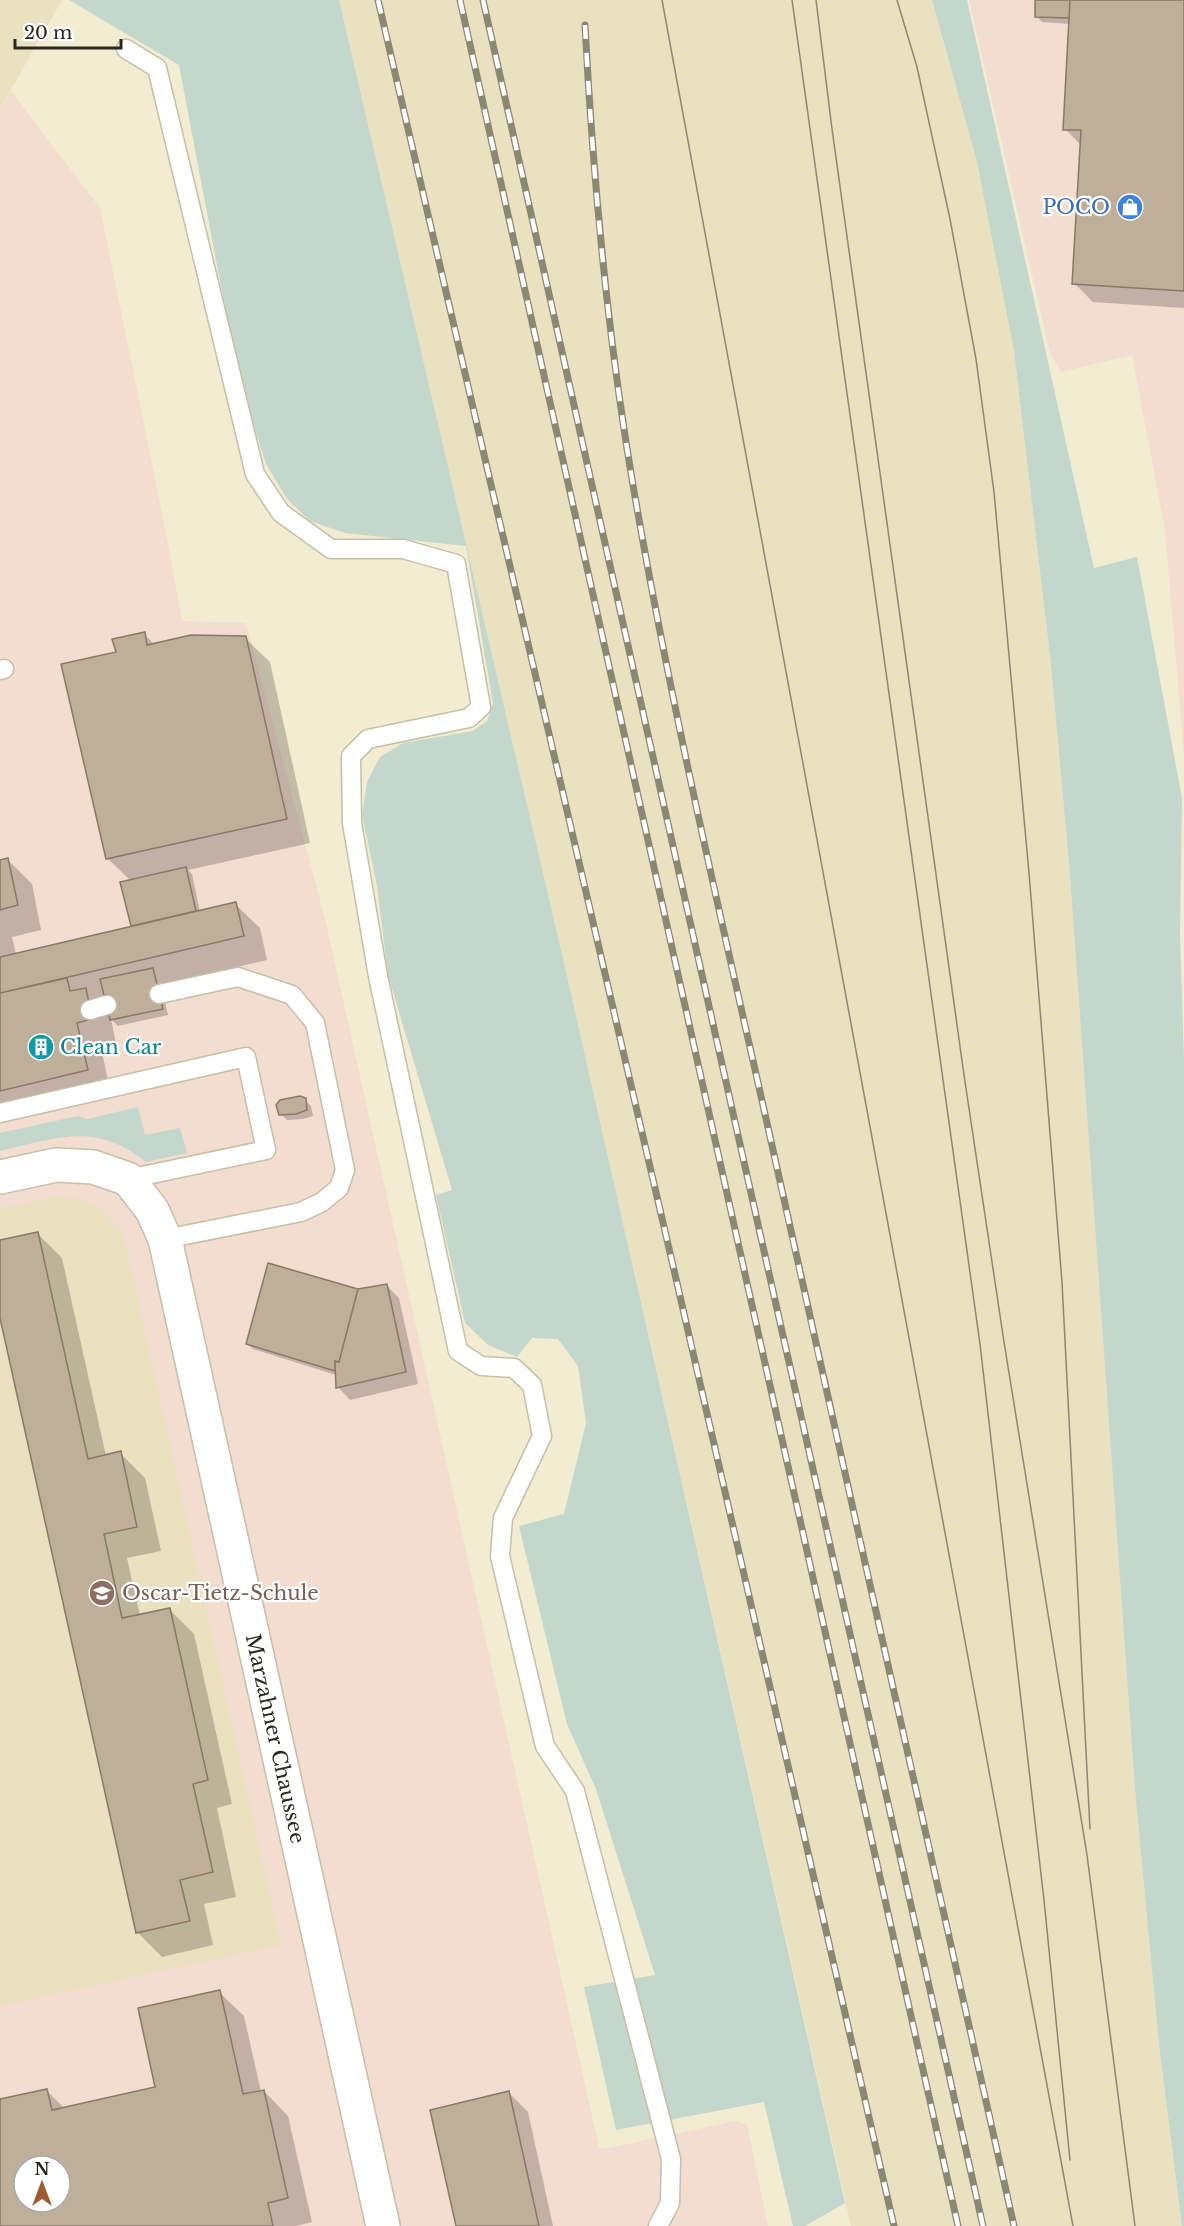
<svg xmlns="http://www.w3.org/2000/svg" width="1184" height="2226" font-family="'Libre Baskerville',serif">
<rect width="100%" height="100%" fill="#f2ecd2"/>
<path fill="#f3dcd0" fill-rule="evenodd" d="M969 0H1184V755L1165 530 1132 355 1061 372 1050 353Z
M11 91 100 208 166 533 182 621 246 623 325 919 599 2147 604 2149 735 2121 747 2125 768 2226H0V110ZM24 2166H60V2202H24Z"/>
<path fill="#eae1c0" d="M0 0H62L0 109Z
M339 0H932L977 162 1014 351 1051 665 1070 875 1135 1790 1159 2045 1182 2226H851L565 967Z
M56 1197 77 1198 101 1209 119 1229 125 1242 281 1945 0 2006V1209Z"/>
<path fill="#c4d7cc" d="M69 0H339L565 967 845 2203 805 2226H793L764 2102 616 2130 584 1987 655 1975 596 1789 567 1724 519 1526 564 1514 586 1423 578 1366 558 1339 532 1338 517 1357 488 1345 465 1323 436 1195 452 1190 388 975 377 886 362 815 367 782 380 757 403 743 473 731 487 721 493 703 466 546 345 533 310 521 287 499 266 464 238 376 179 65Z
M932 0H967L1094 568 1137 557 1182 798 1180 934 1184 1059V2226H1182L1159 2045 1135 1790 1070 875 1051 665 1014 351 977 162Z
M138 1107 145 1135 180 1128 187 1153 146 1162C95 1121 57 1138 0 1151V1133L78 1116 87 1119Z"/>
<path fill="#0003" fill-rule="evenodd" d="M1036 0H1184V308L1093 302 1074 283 1082 146 1065 129 1070 24 1042 22 1036 16Z
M144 634 155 645 245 638 270 662 310 843 188 870 192 874 200 912 235 904 260 928 267 960 161 985 168 1015 118 1026 111 1019 116 1043 101 1047 111 1095 0 1120V861L7 859 32 884 41 930 12 937 16 954 133 927 122 883 131 881 107 858 117 653Z
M305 1100 311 1106 313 1116 303 1119 287 1120 281 1114Z
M37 1233 62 1258 106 1456 120 1453 145 1478 161 1551 127 1558 140 1616 170 1610 194 1634 232 1804 217 1808 236 1897 204 1904 213 1945 162 1957 137 1932 0 1311V1242Z
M386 1285 399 1298 418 1384 350 1400 338 1387 336 1375 253 1349 247 1343Z
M219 1992 244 2016 261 2092 264 2091 288 2116 312 2222 296 2226H0V2101L47 2091 65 2109 157 2088ZM24 2166H60V2202H24Z
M509 2093 528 2112 553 2226H458Z"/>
<path fill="#beaf9a" stroke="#877965" stroke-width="1.5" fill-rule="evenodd" d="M1035 0H1070L1069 18 1035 17Z
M1070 0H1184V291L1072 284 1081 130H1063Z
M145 632 147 645 191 635 246 636 287 819 106 859 61 664 116 652 112 639Z
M8 858 18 905 0 910V860Z
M186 867 196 911 131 926 120 882Z
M236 902 244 936 0 993V957Z
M153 968 163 1009 110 1020 100 979Z
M67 978 70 991 86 988 92 1019 77 1023 88 1070 0 1091V993Z
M300 1096 306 1098 307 1110 296 1114 279 1115 276 1105 280 1100Z
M38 1232 88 1459 121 1451 137 1527 104 1534 122 1618 170 1608 208 1780 193 1784 213 1872 180 1880 190 1921 136 1933 0 1318V1240Z
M268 1263 358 1289 339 1362 335 1361V1371L246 1344Z
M387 1284 406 1372 336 1388 335 1361 339 1362 358 1289Z
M220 1990 243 2094 264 2090 288 2198 268 2203 273 2226H0V2099L47 2089 52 2110 155 2087 138 2008ZM24 2166H60V2202H24Z
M509 2091 539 2226H456L430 2110Z"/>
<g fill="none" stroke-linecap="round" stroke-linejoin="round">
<defs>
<path id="lane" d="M126 49 157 68 255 474 281 513 331 549H403L456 564 481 707 469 718 368 739 351 756 352 823 378 976 458 1351 481 1366 514 1368 532 1385 542 1436 503 1518 500 1556 545 1746 575 1791 671 2159 670 2203 658 2226
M0 670 4 669
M159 994 238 977 292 995 315 1023 345 1170 339 1188 322 1202 301 1212 165 1239
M90 1010 107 1005
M0 1113 246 1057 266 1150 128 1179"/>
<g id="street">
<path id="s1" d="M0 1177 56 1165 93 1167 128 1179 152 1210 165 1239 383 2226"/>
</g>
</defs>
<use href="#lane" stroke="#c6bfa6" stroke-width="21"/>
<use href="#street" stroke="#c6bfa6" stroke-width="36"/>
<use href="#lane" stroke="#fff" stroke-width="18"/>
<use href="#street" stroke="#fff" stroke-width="33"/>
<path stroke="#8b8775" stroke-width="1.5" d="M662 0 1073 2226
M792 0 980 1344 1044 1900 1070 2160
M816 0 832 129 964 1075 1004 1342 1087 1855 1135 2226
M897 0 917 67 950 219 976 359 994 492 1029 873 1062 1282 1090 1829"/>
<defs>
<path id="rail" d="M378 0 665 1231 894 2226
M460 0 958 2226
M483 0 983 2226
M585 25C593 179 607 332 633 485 669 696 718 905 765 1114 847 1485 931 1855 1014 2226"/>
</defs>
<use href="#rail" stroke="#8b8775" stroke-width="7"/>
<use href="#rail" stroke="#fff" stroke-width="4.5" stroke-dasharray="14" stroke-linecap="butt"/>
</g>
<defs>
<symbol id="shop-disc" viewBox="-11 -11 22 22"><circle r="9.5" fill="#3f7fe0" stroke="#fff"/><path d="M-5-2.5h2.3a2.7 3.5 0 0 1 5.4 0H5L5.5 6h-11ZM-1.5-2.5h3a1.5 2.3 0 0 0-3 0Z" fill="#fff"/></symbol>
<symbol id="building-disc" viewBox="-11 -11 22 22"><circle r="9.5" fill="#0f9aa8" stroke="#fff"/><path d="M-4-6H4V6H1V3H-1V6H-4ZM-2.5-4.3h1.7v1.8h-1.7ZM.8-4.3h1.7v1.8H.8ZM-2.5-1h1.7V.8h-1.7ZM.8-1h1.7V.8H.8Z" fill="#fff"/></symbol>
<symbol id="school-disc" viewBox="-11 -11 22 22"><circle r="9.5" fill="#8d6e63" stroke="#fff"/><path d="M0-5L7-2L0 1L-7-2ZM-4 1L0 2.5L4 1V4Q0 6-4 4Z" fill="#fff"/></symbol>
</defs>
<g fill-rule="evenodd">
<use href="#shop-disc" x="1115" y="192" width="30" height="30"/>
<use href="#building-disc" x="26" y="1032" width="30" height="30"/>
<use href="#school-disc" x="87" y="1578" width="30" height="30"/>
</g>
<g text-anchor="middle" stroke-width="4.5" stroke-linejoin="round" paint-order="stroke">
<g font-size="20" fill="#366cbe" stroke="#fff" text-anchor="end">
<text x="1110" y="214">POCO</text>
</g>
<g font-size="20" fill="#0d838f" stroke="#fff" text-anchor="start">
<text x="60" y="1054">Clean Car</text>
</g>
<g font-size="20" fill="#785e54" stroke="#fff" text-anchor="start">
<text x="122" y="1600">Oscar-Tietz-Schule</text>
</g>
<g font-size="20" fill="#2a281e" stroke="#fff">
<text dy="7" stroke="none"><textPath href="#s1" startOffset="714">Marzahner Chaussee</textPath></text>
</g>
</g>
<g transform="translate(42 2184)"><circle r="28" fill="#ffffff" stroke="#aaa9a5" stroke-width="1.5"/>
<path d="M0-4.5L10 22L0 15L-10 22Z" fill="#a05b2f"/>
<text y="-9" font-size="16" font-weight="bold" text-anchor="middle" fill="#2a281e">N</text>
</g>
<path d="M15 39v9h106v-9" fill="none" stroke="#2a281e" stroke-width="3"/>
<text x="24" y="39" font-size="18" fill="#2a281e" stroke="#ffffff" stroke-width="4.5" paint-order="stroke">20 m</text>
</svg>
